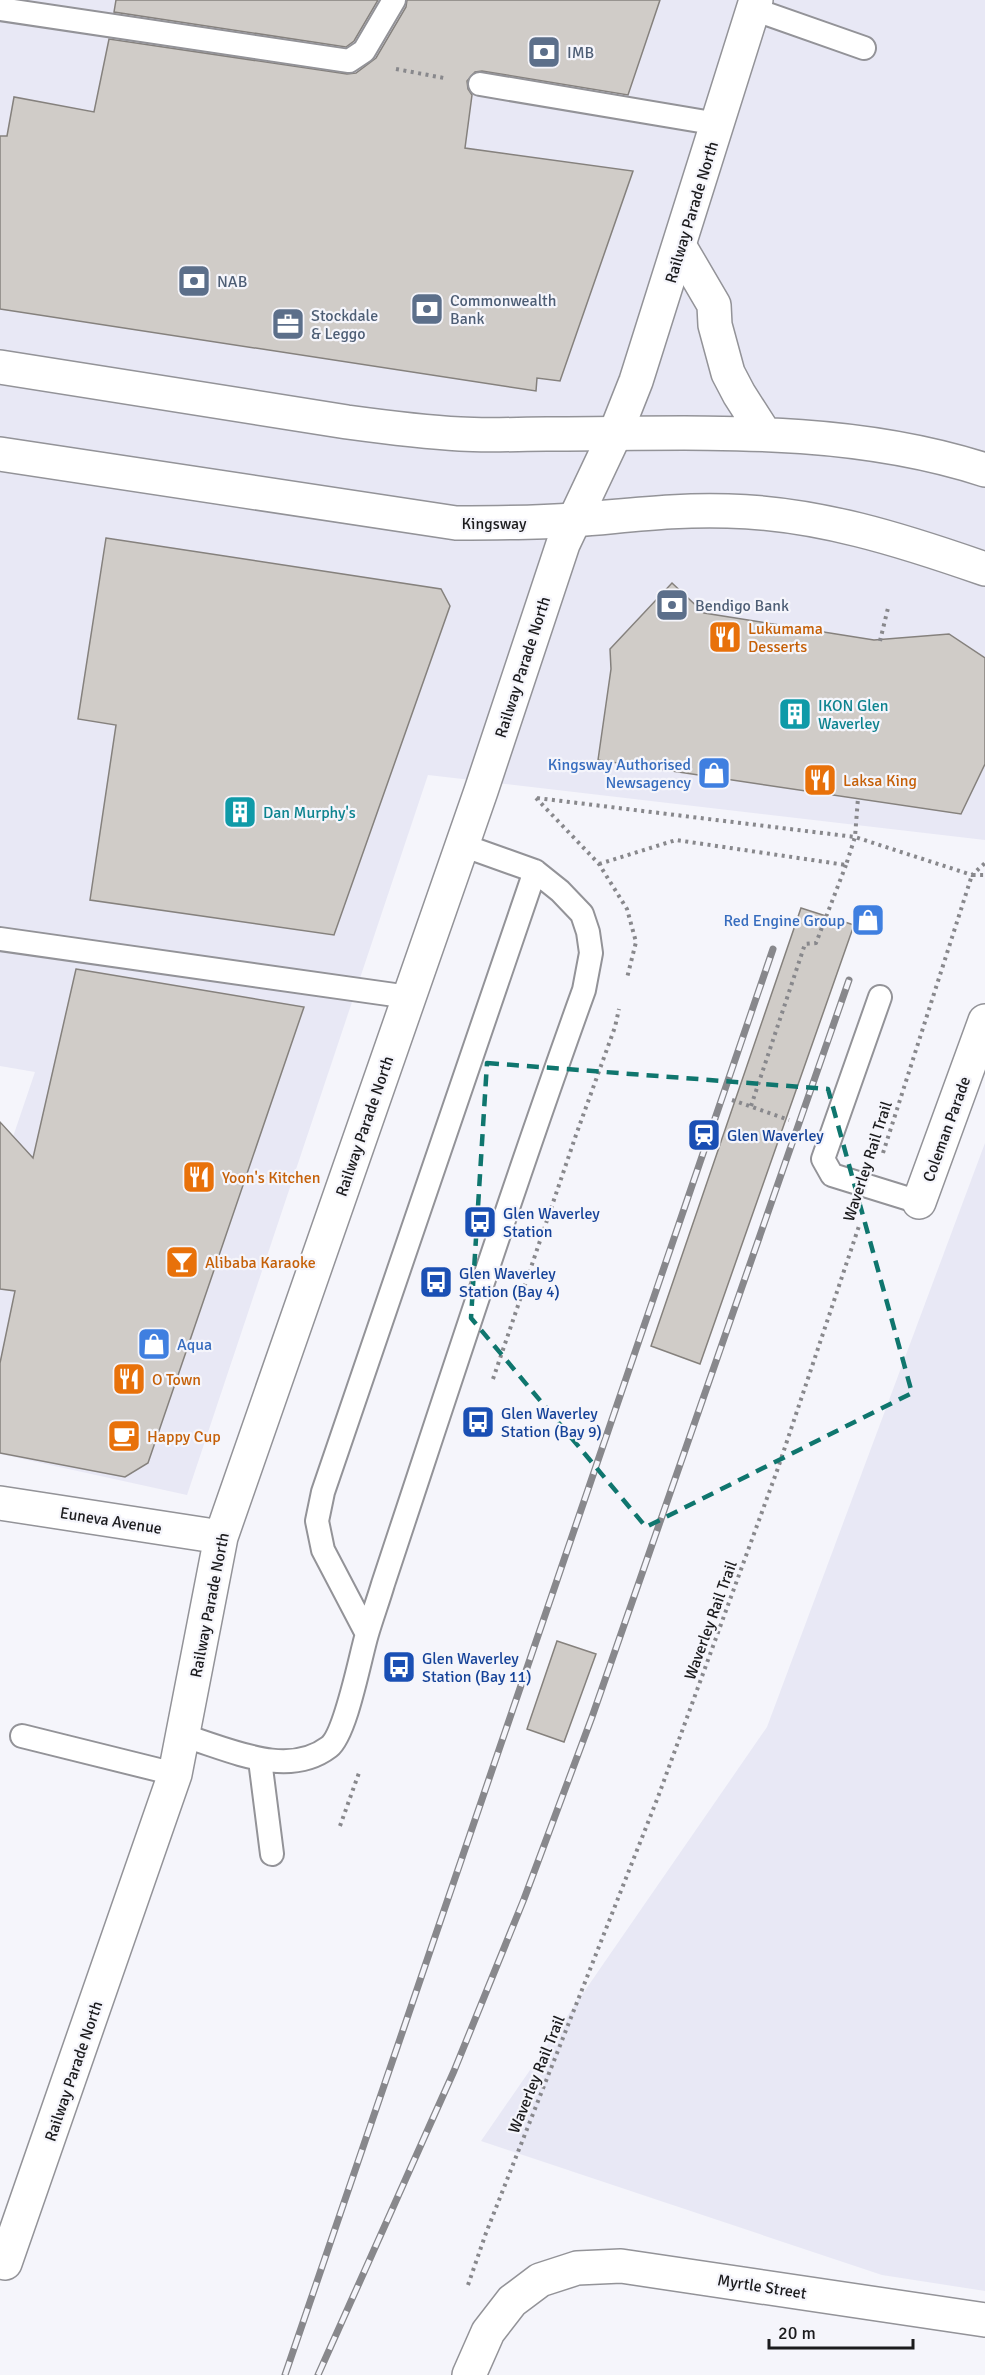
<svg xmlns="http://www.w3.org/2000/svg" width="985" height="2375" font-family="Signika,sans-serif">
<rect width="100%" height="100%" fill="#f5f5fb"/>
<path fill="#e8e8f5" d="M0 0H985V840L428 775 187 1495 0 1454V1175L35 1072 0 1066Z
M985 1143V2291L882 2275 481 2141 767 1727Z"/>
<path fill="#d0ccc8" stroke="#85817d" stroke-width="1.5" d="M116 0H378L354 41 346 47 114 12Z
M407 0H660L628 95 482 71 475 72 467 81 468 89 472 95 465 148 633 171 560 381 537 378 536 391 0 309V136H7L14 97 94 112 109 39 347 74 356 73 376 58 406 7Z
M106 538 441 589 450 606 334 935 90 900 116 725 78 719Z
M672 583 704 613 874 640 949 634 985 658V764L961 814 598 760 611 669 610 649Z
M801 908 854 925 700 1364 651 1346Z
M76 969 304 1007 148 1463 125 1477 0 1453V1363L15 1291 0 1289V1122L33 1158Z
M557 1641 596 1654 564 1742 527 1729Z"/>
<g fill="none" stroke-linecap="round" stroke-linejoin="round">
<defs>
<path id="service" d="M0 9 349 61 364 51 394 0
M753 9 864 48
M480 84 718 124
M0 939 409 997
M880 997 823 1159 832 1175 919 1202
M367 1634 323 1550 317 1521 323 1492 535 871
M22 1736 175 1774
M184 1736C229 1749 287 1779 329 1747 346 1734 360 1657 367 1634 372 1617 378 1601 383 1584 449 1385 513 1187 584 990L591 953 588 932 582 914 560 891 535 871 462 845
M260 1760 272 1854"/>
<path id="minor" d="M0 1503 221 1537
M5 2263 175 1774 221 1537 481 791 563 544 615 434 636 381 756 0"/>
<path id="tertiary" d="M680 247 714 305 715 325 728 373 739 394 764 433
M0 367 347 422C384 427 422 432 460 434 489 436 518 434 547 434 694 434 843 424 985 470
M0 454 456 523C495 523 534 523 574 520 626 516 677 509 728 511 817 513 902 540 985 569
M919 1202 985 1021
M469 2375 488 2332 512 2301 540 2280 577 2268 621 2266 985 2320"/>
</defs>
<use href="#service" stroke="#939398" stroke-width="26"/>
<use href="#minor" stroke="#939398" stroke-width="36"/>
<use href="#tertiary" stroke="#939398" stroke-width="36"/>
<path stroke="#88888c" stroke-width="4" stroke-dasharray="3 4.5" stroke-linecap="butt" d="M396 69 444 78
M880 641 888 608
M536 798 599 864 627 909 636 942 627 978
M537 798 855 837 972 875 985 863
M599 864 676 840 846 865 855 837 858 798
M732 1100 789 1120
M751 1106 805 944 816 943 846 865
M883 1153 972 875H985
M493 1379 576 1135 615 1027 619 1009
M340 1826 360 1770
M468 2285 486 2233 658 1797 778 1468 860 1223"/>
<use href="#service" stroke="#fff" stroke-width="22"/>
<use href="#minor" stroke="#fff" stroke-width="33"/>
<use href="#tertiary" stroke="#fff" stroke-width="33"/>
<defs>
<path id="rail" d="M285 2375 773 949
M318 2375 454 2071 524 1899 592 1717 849 980"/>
</defs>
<use href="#rail" stroke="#88888c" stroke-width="7"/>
<use href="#rail" stroke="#f5f5fb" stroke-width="4.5" stroke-dasharray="14" stroke-linecap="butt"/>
</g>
<path fill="none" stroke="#0f766e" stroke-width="4.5" stroke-dasharray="12 8" stroke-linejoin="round" d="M487 1063 828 1089 912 1393 646 1527 471 1318Z"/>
<defs>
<symbol id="bank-square" viewBox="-11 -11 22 22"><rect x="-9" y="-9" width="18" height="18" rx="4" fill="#5c6f8a" stroke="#f5f5fb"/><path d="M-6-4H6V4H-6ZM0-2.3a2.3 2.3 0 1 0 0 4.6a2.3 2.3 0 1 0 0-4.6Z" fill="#fff"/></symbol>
<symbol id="office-square" viewBox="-11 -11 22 22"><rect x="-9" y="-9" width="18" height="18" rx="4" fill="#5c6f8a" stroke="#f5f5fb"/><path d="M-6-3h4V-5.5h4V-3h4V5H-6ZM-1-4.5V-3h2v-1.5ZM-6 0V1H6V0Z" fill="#fff"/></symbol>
<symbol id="restaurant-square" viewBox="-11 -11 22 22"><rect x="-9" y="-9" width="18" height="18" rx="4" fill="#e8710a" stroke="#f5f5fb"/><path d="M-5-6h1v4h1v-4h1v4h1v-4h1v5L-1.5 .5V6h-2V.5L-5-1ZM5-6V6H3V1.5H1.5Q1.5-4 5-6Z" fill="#fff"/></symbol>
<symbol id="building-square" viewBox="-11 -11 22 22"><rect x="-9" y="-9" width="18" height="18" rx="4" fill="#0f9aa8" stroke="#f5f5fb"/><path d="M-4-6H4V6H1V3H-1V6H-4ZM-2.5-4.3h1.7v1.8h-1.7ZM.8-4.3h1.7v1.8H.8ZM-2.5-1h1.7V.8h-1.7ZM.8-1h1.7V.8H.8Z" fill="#fff"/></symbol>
<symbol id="shop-square" viewBox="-11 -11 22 22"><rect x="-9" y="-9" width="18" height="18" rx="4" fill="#3f7fe0" stroke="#f5f5fb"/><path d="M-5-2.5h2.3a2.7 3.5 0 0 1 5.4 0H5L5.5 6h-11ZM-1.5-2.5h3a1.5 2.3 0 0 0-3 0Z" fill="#fff"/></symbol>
<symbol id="station-square" viewBox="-11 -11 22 22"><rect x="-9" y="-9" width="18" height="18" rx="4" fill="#1a4fb4" stroke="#f5f5fb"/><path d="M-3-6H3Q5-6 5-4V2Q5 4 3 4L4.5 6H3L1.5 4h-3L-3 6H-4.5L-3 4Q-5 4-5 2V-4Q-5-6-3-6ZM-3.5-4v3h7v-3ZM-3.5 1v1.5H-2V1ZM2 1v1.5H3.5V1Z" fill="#fff"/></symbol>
<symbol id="bus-square" viewBox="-11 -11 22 22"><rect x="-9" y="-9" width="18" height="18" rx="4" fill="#1a4fb4" stroke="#f5f5fb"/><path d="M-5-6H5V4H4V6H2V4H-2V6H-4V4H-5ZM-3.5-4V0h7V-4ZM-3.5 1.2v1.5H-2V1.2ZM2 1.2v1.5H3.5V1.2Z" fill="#fff"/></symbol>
<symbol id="bar-square" viewBox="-11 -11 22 22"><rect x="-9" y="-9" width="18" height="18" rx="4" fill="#e8710a" stroke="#f5f5fb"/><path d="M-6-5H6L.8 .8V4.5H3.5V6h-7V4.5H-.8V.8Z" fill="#fff"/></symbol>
<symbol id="cafe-square" viewBox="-11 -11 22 22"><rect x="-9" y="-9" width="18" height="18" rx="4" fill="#e8710a" stroke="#f5f5fb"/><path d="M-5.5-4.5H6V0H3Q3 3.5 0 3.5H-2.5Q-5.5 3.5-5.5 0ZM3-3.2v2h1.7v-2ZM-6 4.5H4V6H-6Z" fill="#fff"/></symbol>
</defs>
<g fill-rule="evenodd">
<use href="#bank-square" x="525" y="33" width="38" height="38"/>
<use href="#bank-square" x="175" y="262" width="38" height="38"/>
<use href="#bank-square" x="408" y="290" width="38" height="38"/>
<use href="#office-square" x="269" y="305" width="38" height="38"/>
<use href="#bank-square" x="653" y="586" width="38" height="38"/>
<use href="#restaurant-square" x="706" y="618" width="38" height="38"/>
<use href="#building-square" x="776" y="695" width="38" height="38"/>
<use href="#shop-square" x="695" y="754" width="38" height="38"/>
<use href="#restaurant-square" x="801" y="761" width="38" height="38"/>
<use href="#building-square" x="221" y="793" width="38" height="38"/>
<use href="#shop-square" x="849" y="901" width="38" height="38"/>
<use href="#station-square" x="685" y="1116" width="38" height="38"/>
<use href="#restaurant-square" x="180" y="1158" width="38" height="38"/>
<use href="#bus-square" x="461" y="1203" width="38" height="38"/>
<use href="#bar-square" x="163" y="1243" width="38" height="38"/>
<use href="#bus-square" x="417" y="1263" width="38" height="38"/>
<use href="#shop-square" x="135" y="1325" width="38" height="38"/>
<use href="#restaurant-square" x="110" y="1360" width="38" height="38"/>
<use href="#bus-square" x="459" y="1403" width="38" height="38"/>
<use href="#cafe-square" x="105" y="1417" width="38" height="38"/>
<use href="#bus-square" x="380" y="1648" width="38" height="38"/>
</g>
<g text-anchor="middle" stroke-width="4.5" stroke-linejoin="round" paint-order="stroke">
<g font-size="16" fill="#4e5e75" stroke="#f5f5fb" text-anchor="start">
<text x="567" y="58">IMB</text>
<text x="217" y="287">NAB</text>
<text x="450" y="306">Commonwealth<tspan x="450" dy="18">Bank</tspan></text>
<text x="311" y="321">Stockdale<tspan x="311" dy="18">&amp; Leggo</tspan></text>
<text x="695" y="611">Bendigo Bank</text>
</g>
<g font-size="16" fill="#1b1b1d" stroke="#f5f5fb">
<text transform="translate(691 212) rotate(-73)" y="6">Railway Parade North</text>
<text x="494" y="529">Kingsway</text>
<text transform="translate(522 667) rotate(-72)" y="6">Railway Parade North</text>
<text transform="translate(364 1126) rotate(-71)" y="6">Railway Parade North</text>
<text transform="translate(946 1129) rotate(-70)" y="6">Coleman Parade</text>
<text transform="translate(867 1161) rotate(-72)" y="6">Waverley Rail Trail</text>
<text transform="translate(111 1520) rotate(9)" y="6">Euneva Avenue</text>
<text transform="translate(209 1605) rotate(-79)" y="6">Railway Parade North</text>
<text transform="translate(710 1620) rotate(-70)" y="6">Waverley Rail Trail</text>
<text transform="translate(73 2071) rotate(-71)" y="6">Railway Parade North</text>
<text transform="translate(536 2074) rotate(-68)" y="6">Waverley Rail Trail</text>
<text transform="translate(762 2286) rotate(9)" y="6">Myrtle Street</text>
</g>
<g font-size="16" fill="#c56008" stroke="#f5f5fb" text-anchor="start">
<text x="748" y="634">Lukumama<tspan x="748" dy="18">Desserts</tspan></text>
<text x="843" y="786">Laksa King</text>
<text x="222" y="1183">Yoon's Kitchen</text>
<text x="205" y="1268">Alibaba Karaoke</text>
<text x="152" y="1385">O Town</text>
<text x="147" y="1442">Happy Cup</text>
</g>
<g font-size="16" fill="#0d838f" stroke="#f5f5fb" text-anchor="start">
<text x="818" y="711">IKON Glen<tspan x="818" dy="18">Waverley</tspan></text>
<text x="263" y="818">Dan Murphy's</text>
</g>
<g font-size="16" fill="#366cbe" stroke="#f5f5fb" text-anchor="end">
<text x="691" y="770">Kingsway Authorised<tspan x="691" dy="18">Newsagency</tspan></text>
<text x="845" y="926">Red Engine Group</text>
<text x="177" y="1350" text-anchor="start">Aqua</text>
</g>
<g font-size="16" fill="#164399" stroke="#f5f5fb" text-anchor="start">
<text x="727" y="1141">Glen Waverley</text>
<text x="503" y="1219">Glen Waverley<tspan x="503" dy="18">Station</tspan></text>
<text x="459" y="1279">Glen Waverley<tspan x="459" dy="18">Station (Bay 4)</tspan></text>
<text x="501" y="1419">Glen Waverley<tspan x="501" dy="18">Station (Bay 9)</tspan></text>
<text x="422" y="1664">Glen Waverley<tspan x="422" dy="18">Station (Bay 11)</tspan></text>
</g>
</g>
<path d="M769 2339v9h144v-9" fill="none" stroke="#1b1b1d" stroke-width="3"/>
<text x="778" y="2339" font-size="18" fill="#1b1b1d" stroke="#f5f5fb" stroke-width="4.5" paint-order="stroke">20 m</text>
</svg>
